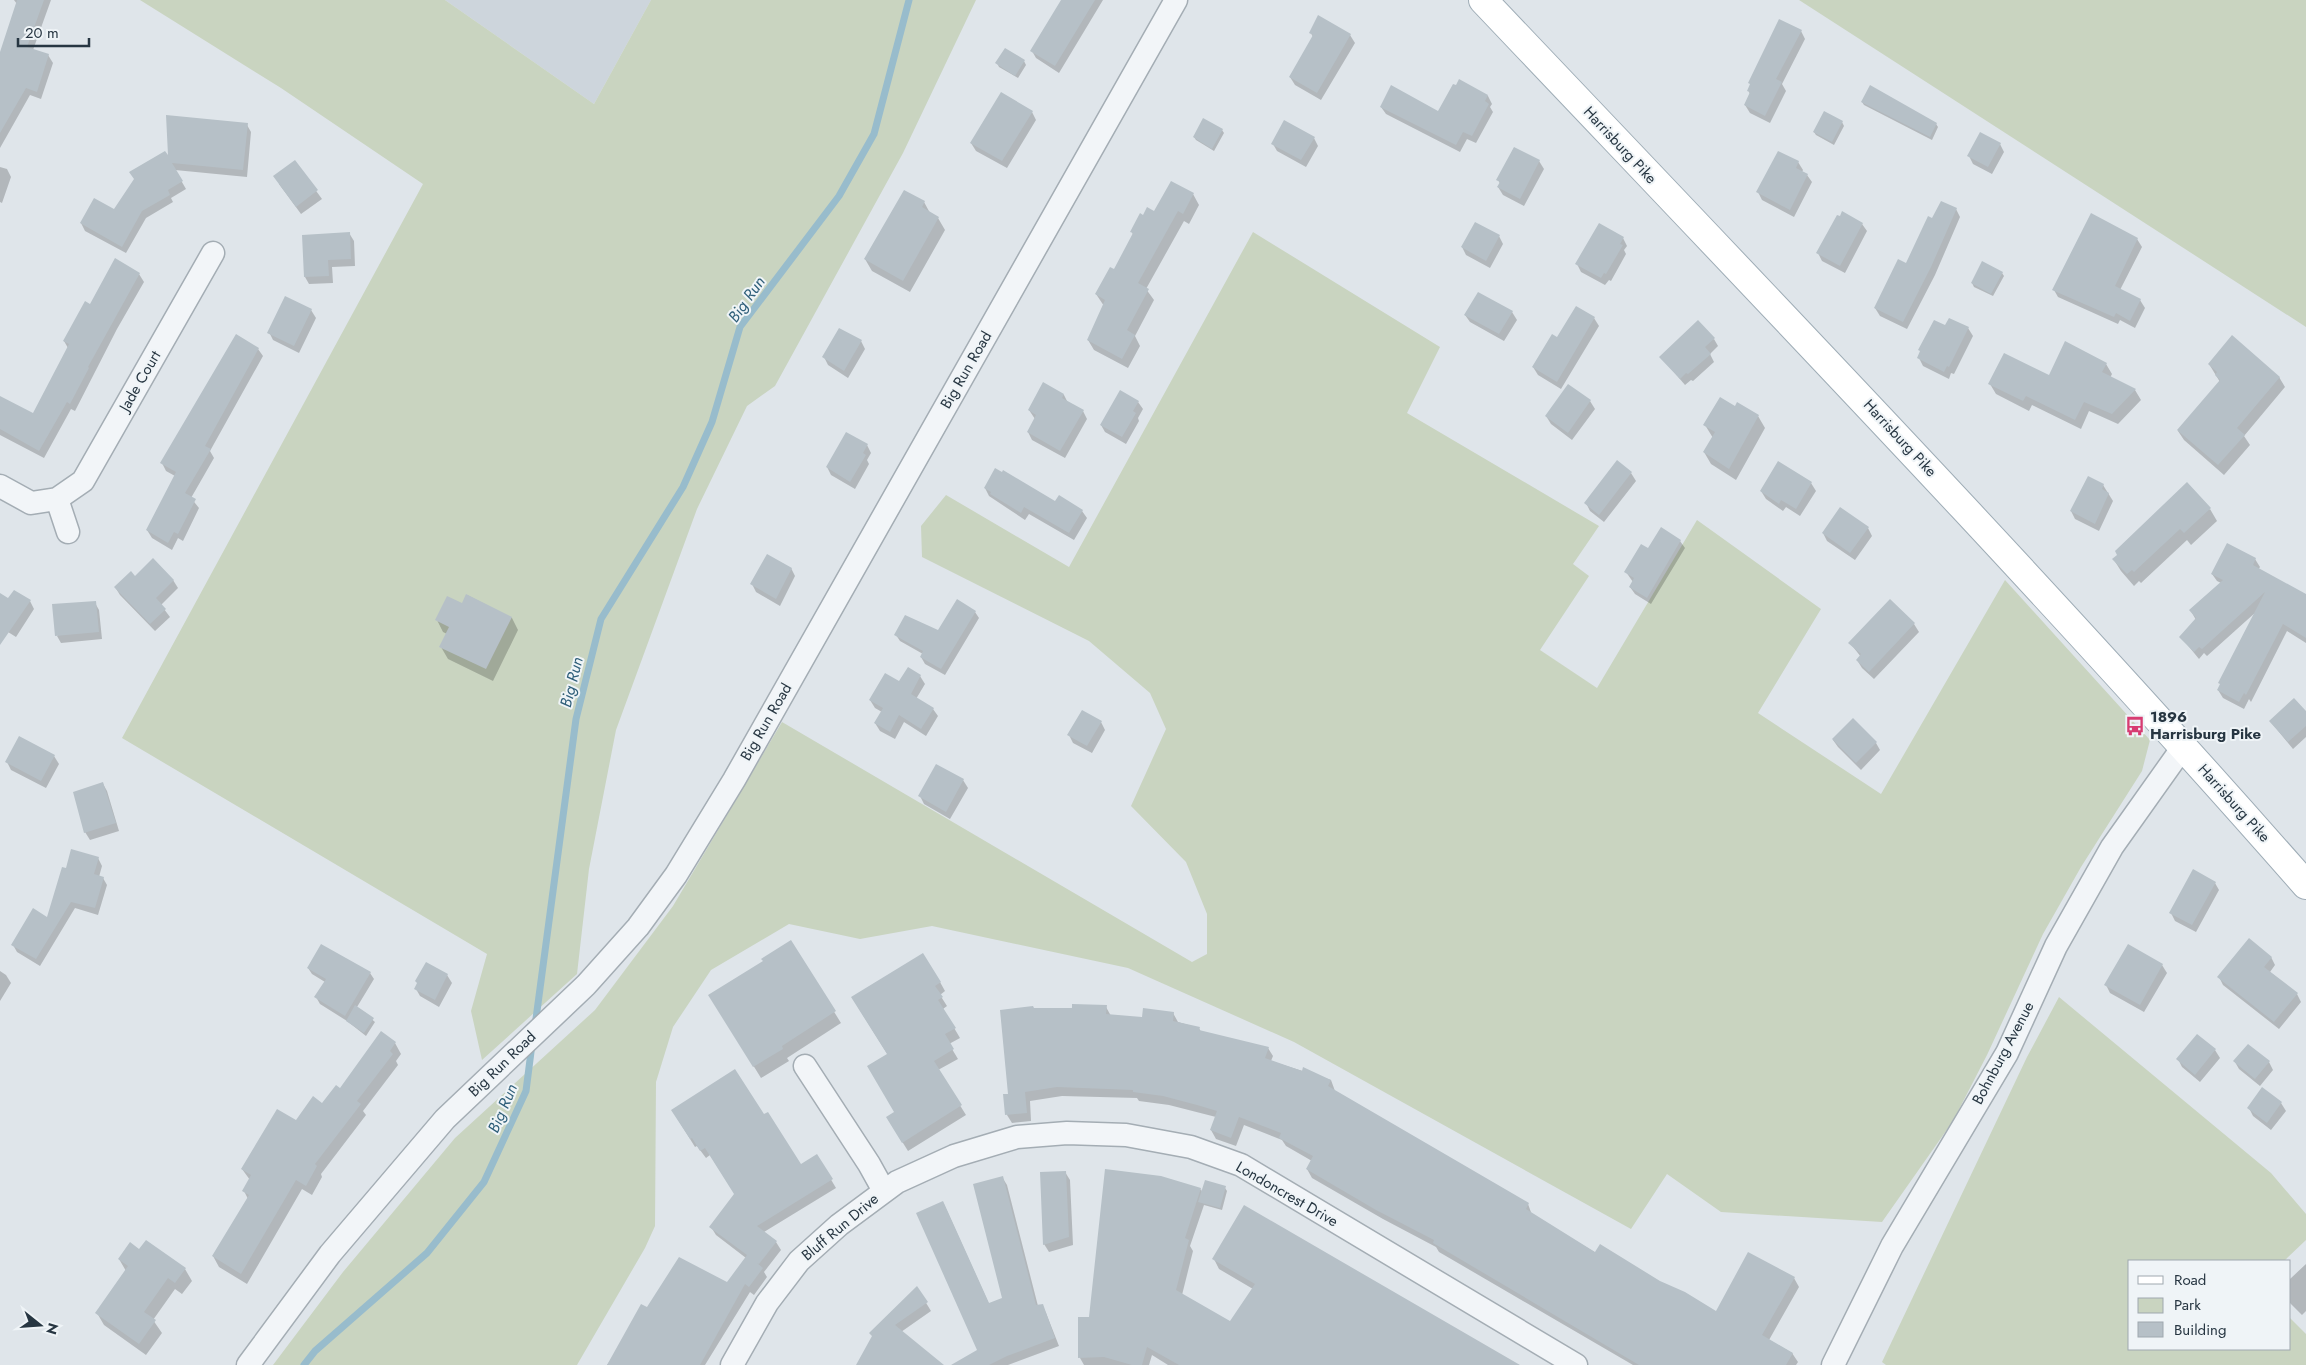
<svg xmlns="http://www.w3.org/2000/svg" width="2306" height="1365" font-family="Jost,sans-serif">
<rect width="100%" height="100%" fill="#dfe5ea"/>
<path fill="#cdd5dc" d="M445 0H651L594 104Z"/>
<path fill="#c9d4c0" d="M140 0H445L594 104 651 0H976L903 153 775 386 747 406 697 509 616 730 589 869 577 974 482 1060 471 1011 487 954 122 738 423 184 281 88Z
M1799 0H2306V327Z
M1253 232 1440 347 1407 413 1599 526 1573 564 1589 576 1540 650 1597 688 1697 520 1821 609 1758 713 1881 794 2005 580 2150 740 2142 771 2081 867 2043 934 1987 1055 1953 1121 1882 1222 1721 1212 1667 1174 1631 1229 1294 1042 1128 968 932 926 860 939 789 924 711 970 673 1027 656 1082 655 1226 645 1248 577 1365H273L343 1272 455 1138 595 1010 673 906 782 722 1192 962 1207 954V914L1186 862 1131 806 1166 729 1150 693 1089 641 922 557 921 526 946 495 1069 567Z
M2059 997 2271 1173 2306 1214V1240L2284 1261H2130V1349H2290V1318L2306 1334V1365H1886L1882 1362 2027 1057Z"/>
<path fill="#0003" d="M14 0H51L33 50 48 55 53 63 41 99 30 95 0 148V56L17 4Z
M1062 0H1103L1059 73 1036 58 1032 51Z
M1801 31 1805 39 1782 84 1786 91 1770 123 1750 113 1745 105 1750 94 1748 90Z
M1311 33 1350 35 1355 43 1321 100 1295 85 1290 77 1313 37Z
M1024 61 1026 65 1018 78 999 67 997 63Z
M1460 81 1488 96 1492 104 1490 107 1493 112 1476 143 1467 139 1460 152 1386 114 1381 107 1439 112Z
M1862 102 1936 124 1938 127 1932 140 1864 105Z
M1032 112 1036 120 1007 168 976 151 971 143Z
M1842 122 1844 126 1834 145 1816 135 1814 132Z
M247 125 251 132 247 177 175 170 186 189 171 198 173 202 146 218 126 253 85 231 81 223 115 211 169 160Z
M1222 130 1224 133 1214 151 1196 140 1194 137Z
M1314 138 1318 146 1306 167 1277 151 1273 144Z
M2000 144 2004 152 1992 174 1973 164 1969 156Z
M1514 148 1539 161 1544 169 1524 206 1503 195 1498 187 1500 184 1498 179Z
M295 162 322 199 301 214 279 184Z
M1798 162 1803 170 1802 172 1807 175 1812 182 1794 217 1762 200 1758 192Z
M0 167 7 169 11 177 2 203 0 202Z
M1193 194 1199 205 1189 224 1184 221 1146 289 1154 300 1135 336 1140 346 1128 368 1094 350 1088 340 1104 306 1096 294 1114 271 1133 235 1132 232 1143 217Z
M924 202 930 213 938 218 945 230 910 292 872 271 865 259Z
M1956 209 1960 217 1935 275 1907 329 1880 316 1875 308 1907 265Z
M1862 224 1867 231 1845 273 1822 261 1818 253Z
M349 233 354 241 355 266 332 267 333 283 309 284 305 277Z
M1499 236 1503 244 1490 268 1466 255 1462 247Z
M1623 238 1627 246 1624 250 1626 254 1611 281 1609 280 1605 285 1581 272 1577 264Z
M2137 239 2142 247 2120 290 2140 300 2145 308 2135 328 2120 320 2118 324 2058 297 2054 290Z
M2002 273 2004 276 1993 296 1974 287 1972 283Z
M139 274 144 282 117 329 75 411 71 409 44 458 0 435V407L34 414 68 348 64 341 90 305Z
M311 310 316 318 299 353 273 340 269 332Z
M1512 312 1517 320 1504 341 1470 322 1465 315Z
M1594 318 1599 326 1561 389 1538 375 1533 367 1558 339Z
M1945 327 1968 328 1973 336 1954 374 1951 373 1949 379 1923 366 1919 358Z
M1714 339 1718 346 1710 354 1714 362 1693 381 1691 380 1685 385 1661 357Z
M861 341 865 349 848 378 828 365 824 357Z
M258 349 263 356 210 451 214 458 191 498 199 508 183 541 178 538 172 550 152 538 147 530 175 476 166 471 162 463Z
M2106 364 2112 374 2110 378 2135 390 2141 400 2118 424 2089 411 2081 429 2032 405 2029 411 1996 394 1990 384 2049 377Z
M2209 364 2279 377 2285 387 2244 436 2250 445 2224 475 2184 440 2178 431 2220 382Z
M1043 384 1064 395 1068 403 1083 411 1087 419 1065 458 1032 440 1028 432 1035 419 1029 410Z
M1590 401 1595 409 1572 440 1551 424 1546 416Z
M1138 402 1143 409 1138 418 1139 421 1126 444 1105 432 1101 425Z
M1735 408 1758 416 1765 428 1736 480 1711 464 1704 452 1713 438 1705 425Z
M867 445 871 453 867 460 869 464 855 489 831 475 827 467Z
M1631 473 1636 481 1604 522 1590 511 1586 503Z
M1002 474 1056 503 1082 511 1087 518 1074 540 1029 514 1025 520 989 496 985 488Z
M1811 483 1816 491 1800 516 1786 507 1783 511 1766 499 1761 491Z
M2103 485 2113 501 2099 531 2075 519 2071 511Z
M2210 509 2217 521 2191 545 2187 540 2141 583 2139 581 2134 586 2121 571 2114 560Z
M1868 528 1872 536 1855 560 1827 541 1823 533Z
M1680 541 1685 548 1651 604 1635 594 1630 587 1633 582 1626 572 1649 550Z
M2255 559 2260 567 2258 570 2306 612V643L2287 631 2251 702 2249 699 2244 709 2223 698 2218 690 2256 612 2207 656 2204 653 2199 659 2181 637 2196 620 2191 611 2221 583 2217 581 2212 574Z
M791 568 795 576 780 606 756 592 752 584Z
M135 577 173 580 178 588 161 605 170 617 155 631 120 595 115 587Z
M0 594 9 600 30 601 34 609 16 637 0 627Z
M467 595 512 618 518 630 493 681 448 659 441 647 447 634 443 632 437 620 462 605Z
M1890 600 1914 624 1919 632 1874 679 1862 668 1857 660 1861 657 1850 643Z
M95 603 99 610 102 639 61 643 57 636Z
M975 612 979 618 945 675 925 664 921 657 923 654 900 641 896 635 939 631Z
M920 676 925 684 916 699 933 709 938 716 926 736 904 722 895 739 880 731 875 723 882 712 875 708 870 700 900 683Z
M2306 713V737L2293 749 2270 721Z
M1101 722 1105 730 1092 753 1073 743 1069 735Z
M1833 740 1876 743 1880 750 1861 770 1838 747Z
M54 756 59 764 46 788 11 770 7 762Z
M963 780 968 788 950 819 924 804 920 796Z
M103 784 107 791 119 831 90 840 85 832Z
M98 858 102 866 99 877 103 878 107 885 98 915 75 908 40 966 17 952 13 945 48 919 67 870Z
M2215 883 2219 890 2196 932 2175 921 2171 913Z
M791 942 841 1023 787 1058 789 1061 761 1078 717 1007 764 961Z
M2271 957 2275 965 2270 972 2297 994 2301 1002 2279 1029 2223 985 2219 977Z
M2162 965 2167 973 2144 1012 2110 993 2106 985Z
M308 968 370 973 374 979 357 1007 375 1022 366 1036 347 1021 320 1004 316 997 325 982 312 974Z
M0 971 6 975 11 983 0 1001Z
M447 975 452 983 439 1007 420 996 416 989 418 984Z
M940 982 945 991 940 995 947 1006 943 1009 960 1038 949 1044 958 1059 938 1070 966 1115 908 1151 893 1127 896 1113 888 1055 858 1007Z
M1106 1007 1111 1016 1143 1018 1173 1013 1178 1022 1199 1028 1201 1032 1268 1048 1273 1056 1271 1061 1331 1080 1335 1091 1528 1204 1532 1215 1596 1253 1659 1282 1717 1313 1794 1278 1799 1287 1769 1340 1792 1353 1798 1362 1796 1365H1633L1439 1252 1436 1247 1383 1219 1312 1178 1307 1169 1312 1161 1286 1146 1282 1140 1244 1125 1236 1146 1216 1139 1211 1130 1216 1117 1169 1105 1139 1101 1137 1098 1062 1096 1030 1101 1031 1121 1012 1123 1007 1115 1009 1095 1034 1009Z
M382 1033 395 1043 401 1054 396 1061 398 1065 363 1111 366 1115 321 1174 322 1177 312 1195 302 1189 247 1284 219 1267 213 1256 248 1199 244 1191 250 1180 242 1169 296 1121 322 1105 340 1090Z
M2197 1036 2215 1050 2220 1058 2200 1082 2182 1067 2178 1059Z
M2235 1062H2269L2273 1070 2260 1086 2239 1069Z
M2263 1089 2281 1103 2286 1111 2271 1130 2253 1116 2249 1108Z
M764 1116 800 1166 817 1156 836 1188 764 1232 776 1242 781 1250 764 1272 767 1277 754 1295 750 1292 705 1365H607L647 1309 727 1284 746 1258 716 1235 711 1227 735 1194 710 1155 706 1158 697 1146 695 1147 677 1118Z
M1065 1172 1070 1180 1073 1245 1049 1252 1044 1244Z
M1002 1177 1007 1185 1038 1306 1042 1305 1046 1313 1059 1346 1008 1365H980L979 1351 943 1202 989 1304 1004 1299Z
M1225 1188 1227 1191 1222 1210 1204 1205 1190 1246 1193 1251 1182 1295 1231 1323 1253 1289 1219 1269 1214 1259 1519 1365H1168L1152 1355 1149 1365H1084L1080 1358V1318L1090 1319 1201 1189 1202 1192Z
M140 1251 185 1269 192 1281 182 1294 175 1289 153 1320 162 1333 146 1355 104 1325 97 1313 126 1271 119 1259Z
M2306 1264V1311L2302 1315 2290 1303V1279Z
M917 1288 931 1311 901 1332 942 1365H893L874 1350Z"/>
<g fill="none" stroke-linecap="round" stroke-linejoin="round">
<path stroke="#98bccc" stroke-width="7" d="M535 1026 576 719 601 619 683 487 712 422 740 327 839 196 874 134 909 0
M304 1365 315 1351 427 1253 484 1182 526 1091 532 1044"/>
</g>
<path fill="#b6c0c7" d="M17 0H44L27 47 49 54 37 92 26 88 0 133V52Z
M1061 0H1095L1055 66 1030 51Z
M1318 15 1351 34 1317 93 1289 77 1313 35 1309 33Z
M1779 19 1802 30 1776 79 1782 82 1765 116 1744 105 1750 92 1747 91 1750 84 1748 83Z
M1005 48 1025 60 1015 76 995 63Z
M1459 79 1488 95 1485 101 1489 104 1472 136 1463 132 1456 145 1380 107 1391 85 1438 111 1453 84 1456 85Z
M1870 85 1937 123 1930 137 1861 102Z
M1001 92 1033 111 1002 161 970 143Z
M1824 111 1843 121 1832 142 1813 132Z
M166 115 248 123 243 170 172 163 183 181 168 190 170 195 142 211 122 247 80 223 94 198 114 209 134 179 129 172 165 151 168 155Z
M1203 118 1223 129 1212 149 1193 137Z
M1284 120 1315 137 1301 160 1271 144Z
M1980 132 2001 143 1988 167 1967 156Z
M1514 147 1540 160 1520 199 1497 187 1500 182 1496 180Z
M1778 151 1799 161 1796 168 1808 174 1790 210 1756 192Z
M295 160 318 190 296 207 273 176Z
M1171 181 1194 193 1183 214 1178 211 1138 283 1149 289 1127 330 1135 335 1122 359 1087 340 1105 300 1095 294 1110 267 1114 269 1133 233 1130 232 1140 213 1143 215 1147 207 1154 211Z
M904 190 925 201 922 207 939 217 903 281 864 259Z
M1941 201 1957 208 1931 267 1903 322 1874 308 1898 259 1906 263 1928 216 1932 218Z
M1842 211 1863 223 1840 266 1816 253 1837 215 1840 216Z
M2091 213 2138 238 2115 286 2141 299 2130 321 2116 313 2114 317 2052 290Z
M1475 222 1500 235 1486 261 1461 247Z
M1599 223 1624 237 1620 244 1623 245 1606 274 1604 273 1601 278 1575 264Z
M350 232 351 259 328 260 329 276 304 277 302 235Z
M115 258 140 273 88 367 89 368 70 404 67 402 39 451 0 429V396L33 413 69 344 63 341 85 301 90 304Z
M1982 261 2003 272 1991 294 1971 283Z
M1478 292 1513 311 1499 334 1464 315Z
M285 296 312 309 294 346 267 333Z
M1576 306 1595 317 1557 382 1532 367 1552 334 1557 337Z
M1949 318 1969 327 1949 367 1947 366 1944 372 1917 358 1920 351 1918 350 1934 320 1945 325Z
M1698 320 1715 338 1705 347 1711 354 1688 374 1686 373 1680 379 1659 357Z
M839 328 862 340 844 371 822 357Z
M236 334 259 348 205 446 211 449 185 493 196 499 178 534 174 532 168 543 146 530 176 472 160 463Z
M2232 335 2280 377 2237 428 2245 435 2218 465 2177 430 2220 380 2215 375 2217 372 2208 364Z
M2065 341 2107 363 2102 372 2136 389 2112 414 2084 402 2075 420 2026 396 2023 401 1988 384 2004 353 2049 375Z
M1043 382 1064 394 1062 398 1084 410 1060 451 1027 432 1036 415 1028 410Z
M1568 384 1591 400 1568 433 1545 416Z
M1120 390 1139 401 1133 411 1136 413 1122 437 1100 425Z
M1720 397 1735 406 1737 402 1759 415 1729 469 1703 452 1715 432 1703 425Z
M846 432 868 444 863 453 866 455 850 482 826 467Z
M1617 460 1632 472 1599 515 1584 503Z
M1778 461 1812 482 1796 509 1781 500 1779 504 1760 491Z
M995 468 1002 472 1003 470 1055 501 1059 495 1083 510 1069 533 1024 507 1021 513 990 494 991 492 984 488Z
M2088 476 2104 484 2102 489 2109 493 2095 524 2070 511Z
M2187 482 2211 508 2184 533 2180 529 2134 572 2132 570 2127 574 2112 559 2117 555 2115 551Z
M1840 507 1869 527 1850 553 1822 533Z
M1661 527 1681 540 1647 598 1629 587 1634 578 1624 572 1641 544 1648 548Z
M2227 543 2256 558 2253 565 2306 594V638L2283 624 2246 695 2244 693 2239 702 2217 690 2220 684 2218 683 2265 592 2202 649 2199 647 2194 652 2179 637 2196 618 2189 610 2223 580 2211 574Z
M767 554 792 568 776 599 750 584Z
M153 558 174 580 156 598 166 609 150 624 114 587 131 571 135 576Z
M14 590 31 600 0 645V593L8 598Z
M466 594 512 617 486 669 439 647 449 627 435 620 447 596 462 603Z
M957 599 976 611 941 669 920 657 923 651 894 635 905 615 938 630Z
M1890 599 1915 623 1869 672 1856 660 1861 654 1848 643Z
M96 601 99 632 55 636 52 604Z
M908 667 921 675 911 694 934 708 921 729 899 715 890 732 874 723 883 708 869 700 885 673 899 681Z
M2294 698 2306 711V726L2288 742 2269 721Z
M1082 710 1102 721 1087 746 1067 735Z
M1853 718 1877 742 1856 763 1832 739Z
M19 736 55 755 41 781 5 762Z
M936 764 964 779 946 812 918 796Z
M103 782 116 823 84 833 73 792Z
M71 849 99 857 94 874 104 877 95 908 71 902 36 959 11 945 33 908 47 917 62 867 66 868Z
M2193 869 2216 882 2192 925 2169 913Z
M2249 938 2272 957 2264 967 2298 993 2274 1022 2217 977Z
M791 940 836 1011 782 1046 783 1049 753 1067 708 995 763 961 761 959Z
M321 944 371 972 345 1016 314 997 326 979 307 968Z
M2128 944 2163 964 2140 1005 2104 985Z
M923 953 941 982 935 986 943 997 938 1000 956 1028 945 1034 954 1049 934 1061 962 1105 902 1143 886 1117 894 1112 867 1066 887 1054 851 997Z
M426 962 448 974 435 1000 414 989 417 983 415 981Z
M1072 1004 1107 1005 1106 1014 1142 1017 1143 1008 1174 1012 1173 1021 1200 1027 1199 1030 1269 1047 1265 1058 1302 1071 1303 1067 1331 1080 1328 1086 1529 1203 1526 1209 1595 1252 1600 1244 1660 1281 1685 1292 1716 1311 1748 1252 1795 1277 1762 1335 1793 1353 1786 1365H1639L1433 1243 1434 1240 1376 1210 1306 1169 1313 1156 1279 1138 1281 1133 1239 1117 1231 1138 1210 1130 1217 1111 1197 1105 1163 1096 1133 1092V1090L1057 1087 1025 1092 1027 1113 1005 1115 1003 1094H1008L1000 1010 1033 1006 1034 1008H1072Z
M355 1005 374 1018 364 1033 346 1021Z
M381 1031 396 1042 390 1051 393 1054 357 1101 361 1104 315 1164 317 1166 306 1186 296 1180 241 1274 212 1256 249 1195 242 1191 251 1175 241 1169 277 1109 296 1120 313 1096 322 1103 336 1085 340 1088Z
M2197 1034 2216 1049 2195 1075 2176 1059Z
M2248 1044 2270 1061 2255 1079 2233 1061Z
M735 1069 764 1114 768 1112 801 1164 817 1154 833 1179 757 1226 777 1241 759 1264 757 1263 763 1268 749 1287 745 1284 700 1365H607L641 1304 647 1307 679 1257 727 1282 747 1255 709 1227 734 1194 705 1148 700 1151 692 1138 690 1139 671 1110Z
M2262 1087 2282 1102 2267 1123 2247 1108Z
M1105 1169 1161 1176 1201 1188 1185 1238 1189 1240 1176 1290 1230 1321 1255 1284 1212 1259 1244 1205 1520 1365H1179L1147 1347 1142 1365H1132L1104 1357 1078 1358V1317H1089Z
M1066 1171 1069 1237 1043 1245 1040 1172Z
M1003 1176 1036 1305 1043 1304 1055 1338 1007 1356 989 1365H951L977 1350 916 1213 943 1201 989 1303 1002 1298 973 1184Z
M1205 1180 1226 1186 1220 1208 1198 1202Z
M146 1240 186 1268 175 1283 168 1278 144 1312 156 1320 139 1344 95 1313 128 1266 118 1259 130 1242 139 1249Z
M917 1286 928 1302 895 1325 944 1365H856L872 1336 869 1333Z"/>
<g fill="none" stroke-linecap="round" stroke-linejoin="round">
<defs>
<path id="street" d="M0 486 31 503 57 499 83 481 213 253
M57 499 68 532
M805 1066 869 1164 884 1191
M248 1365 330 1254 445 1119 586 985 638 927 676 875 734 780 1176 0
M732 1365 767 1303 799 1261 839 1225 897 1182 954 1156 1017 1137 1067 1133 1126 1135 1191 1147 1241 1165 1576 1365
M1833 1365 1892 1246 2007 1053 2056 946 2112 847 2183 747"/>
<path id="primary" d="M1483 0C1760 292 2040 582 2306 885"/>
</defs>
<use href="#street" stroke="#a4adb4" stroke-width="25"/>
<use href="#primary" stroke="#9eacb6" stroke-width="30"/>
<use href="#street" stroke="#f2f5f8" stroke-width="22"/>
<use href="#primary" stroke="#fff" stroke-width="28"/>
</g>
<defs>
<symbol id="bus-bare" viewBox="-9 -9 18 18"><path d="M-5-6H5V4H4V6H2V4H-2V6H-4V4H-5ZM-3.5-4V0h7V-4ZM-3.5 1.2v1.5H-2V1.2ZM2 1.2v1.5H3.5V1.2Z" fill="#d73c72" stroke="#eff4f7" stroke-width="2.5" paint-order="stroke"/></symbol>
</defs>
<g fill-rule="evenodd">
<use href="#bus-bare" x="2121" y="712" width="28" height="28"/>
</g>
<g text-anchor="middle" stroke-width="4" stroke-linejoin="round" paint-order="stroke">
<g font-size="15" fill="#273642" stroke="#eff4f7">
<text transform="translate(1620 145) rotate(47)" y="5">Harrisburg Pike</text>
<text transform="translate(966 370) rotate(-60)" y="5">Big Run Road</text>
<text transform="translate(140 381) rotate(-60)" y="5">Jade Court</text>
<text transform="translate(1900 438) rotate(47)" y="5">Harrisburg Pike</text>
<text transform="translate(766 722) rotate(-60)" y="5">Big Run Road</text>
<text transform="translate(2234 803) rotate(48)" y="5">Harrisburg Pike</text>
<text transform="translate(2003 1053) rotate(-62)" y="5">Bohnburg Avenue</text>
<text transform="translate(502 1064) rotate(-44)" y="5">Big Run Road</text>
<text transform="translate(1287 1194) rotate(30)" y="5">Londoncrest Drive</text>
<text transform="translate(840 1227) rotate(-40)" y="5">Bluff Run Drive</text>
</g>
<g font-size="15" font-weight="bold" fill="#273642" stroke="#eff4f7" text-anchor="start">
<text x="2150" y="722">1896<tspan x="2150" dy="17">Harrisburg Pike</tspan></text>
</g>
<g font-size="16" font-style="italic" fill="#2e5e79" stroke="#eff4f7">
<text transform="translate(746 299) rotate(-55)" y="6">Big Run</text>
<text transform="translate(571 682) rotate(-76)" y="6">Big Run</text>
<text transform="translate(502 1108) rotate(-67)" y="6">Big Run</text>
</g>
</g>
<rect x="2128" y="1260" width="162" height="90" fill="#eff4f7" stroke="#9fa8af"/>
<rect x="2138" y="1276" width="25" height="8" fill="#ffffff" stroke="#9fa8af"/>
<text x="2174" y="1285" font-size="15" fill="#273642">Road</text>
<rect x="2138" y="1298" width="25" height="15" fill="#c9d4c0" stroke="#9fa8af"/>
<text x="2174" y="1310" font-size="15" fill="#273642">Park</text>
<rect x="2138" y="1322" width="25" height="15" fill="#b6c0c7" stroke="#9fa8af"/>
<text x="2174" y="1335" font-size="15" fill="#273642">Building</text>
<g transform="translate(40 1325) rotate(107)" stroke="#eff4f7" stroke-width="4" paint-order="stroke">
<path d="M0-4L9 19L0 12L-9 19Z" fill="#273642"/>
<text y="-8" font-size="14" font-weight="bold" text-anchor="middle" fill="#273642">N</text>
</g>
<path d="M18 38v8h71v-8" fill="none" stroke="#273642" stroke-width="2.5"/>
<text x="25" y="38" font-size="15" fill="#273642" stroke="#eff4f7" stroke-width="4" paint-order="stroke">20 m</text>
</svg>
